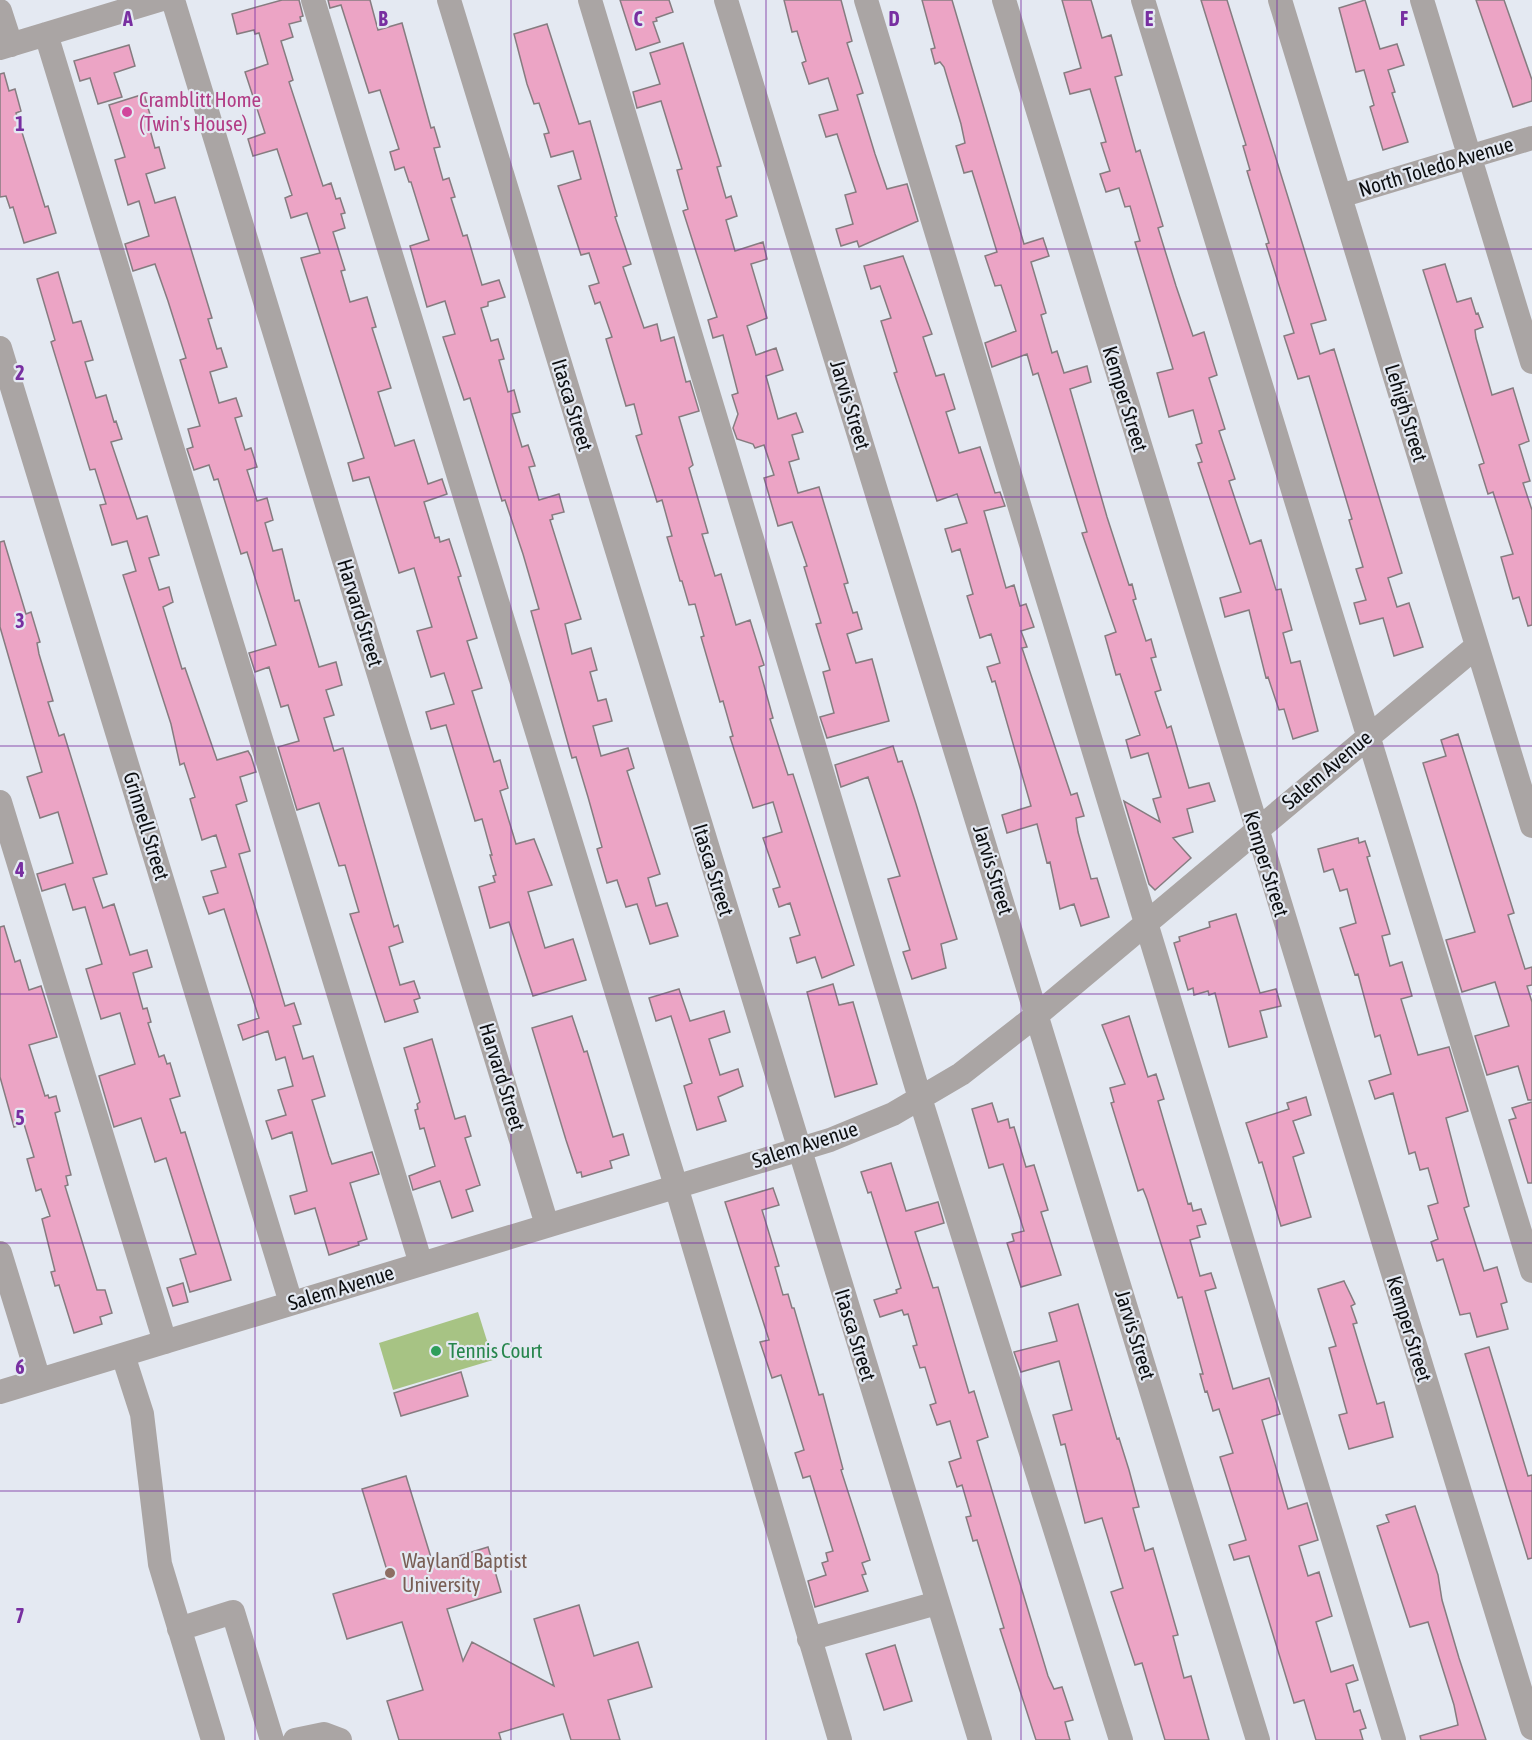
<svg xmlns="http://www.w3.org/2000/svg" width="1532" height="1740" font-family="'Asap Condensed',sans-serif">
<rect width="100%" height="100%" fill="#e4e9f2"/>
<path fill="#a7c384" d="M478 1312 493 1360 393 1390 379 1343Z"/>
<path fill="#eca4c5" stroke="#867c80" stroke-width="1.5" d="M282 0H299L303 16 300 17 301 21 289 24 293 37 281 41 293 80 289 82 323 186 331 183 336 199 340 198 345 213 341 214 345 228 333 232 345 270 341 271 350 302 367 297 376 327 372 328 391 388 378 392 395 446 414 440 428 484 442 479 447 494 424 502 435 538 439 537 440 542 449 539 461 576 458 577 477 638 467 641 482 688 472 691 494 762 500 760 508 788 500 791 516 844 534 839 552 885 528 892 545 948 573 939 586 980 533 996 509 922 490 928 479 887 495 882 493 876 496 875 490 855H492L482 819 475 821 446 725 431 729 426 712 454 704 444 673 431 677 417 631 432 627 414 568 399 573 369 477 353 481 348 463 364 458 301 258 320 253 307 213 291 218 285 198 292 195 277 149 253 156 248 139 265 133 245 72 268 64 259 33 255 34 254 30 237 34 232 14Z
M328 0H370L378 30 402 23 431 128 434 127 440 147 434 148 443 180 449 178 455 197 451 198 463 236 467 235 482 285 499 280 505 297 488 302V306L481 308 491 341 498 339 504 359 499 360 508 392 514 390 520 412 512 414 522 447 528 445 535 466 529 467 539 500 559 494 564 512 552 515 553 519 550 520 581 619 565 624 572 654 591 648 597 670 590 672 598 701 606 699 612 721 593 726 601 756 628 748 634 768 627 771 660 874 648 878 656 906 667 903 678 936 650 944 637 904 626 907 617 880 607 883 597 849 602 847 588 797 576 757 572 758 531 611 539 609 523 554 505 500 502 501 470 398 464 400 443 337 455 334 445 301 427 307 410 246 429 240 411 182H409L404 167 395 170 390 152 399 149 380 90 369 93 341 5 330 8Z
M620 0H669L673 12 656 18 657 21 653 22 660 42 636 50Z
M784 0H841L852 41 847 43 863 93 857 95 875 154 887 189 907 184 918 221 859 247 857 241 841 246 836 229 853 224 845 195 856 192 837 134 826 137 819 115 838 110 828 78 809 84 802 63 806 61 797 31 792 32Z
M922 0H952L1024 244 1043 238 1049 256 1031 262 1046 313 1041 315 1052 353 1057 351 1064 373 1087 366 1091 382 1070 389 1107 517 1129 585 1132 584 1136 599 1133 600 1146 641 1151 639 1156 657 1151 658 1161 690 1155 692 1167 728 1171 726 1189 788 1209 783 1215 801 1187 809 1193 832 1173 838 1191 858 1155 890 1149 884 1124 801 1160 822 1153 799 1161 797 1148 753 1131 758 1126 740 1140 735 1120 674 1116 675 1105 636 1116 632 1082 533 1087 532 1038 373 1033 375 1027 354 992 367 985 343 1016 331 1001 285 995 286 985 256 997 252 972 171 964 173 956 146 965 143 961 124 944 67 940 62 935 64 931 49 935 48Z
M1062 0H1091L1102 38 1111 35 1122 75 1115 77 1136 152 1140 150 1163 226 1158 228 1176 286 1193 336 1204 332 1217 375 1209 378 1225 429 1219 431 1235 479 1229 481 1250 544 1261 540 1276 590 1281 589 1292 630 1283 633 1291 663 1300 661 1318 731 1293 739 1284 709 1279 710 1268 677 1266 678 1249 610 1225 617 1220 598 1241 592 1198 463 1202 462 1196 445 1202 443 1193 410 1169 417 1157 373 1173 369 1135 242 1140 241 1130 206 1125 207 1119 188 1106 192 1100 174 1110 171 1101 143 1106 142 1090 89 1070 94 1064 73 1081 68Z
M1201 0H1227L1326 320 1311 324 1320 354 1334 349 1402 573 1388 578 1397 607 1409 603 1423 647 1394 656 1383 618 1360 624 1354 603 1366 600 1356 569 1363 567 1349 520 1352 519 1309 376 1298 379 1284 336 1294 333 1266 244 1269 243 1247 171 1250 170 1243 146 1246 145Z
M1365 0 1380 49 1397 44 1404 65 1388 70 1395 92 1392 93 1408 142 1383 150 1370 107 1374 105 1364 70 1356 72 1339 8Z
M1476 0H1504L1532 80V101L1513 107Z
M547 24 579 124 590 121 617 216 615 217 631 264 623 267 644 328 657 324 661 341 674 337 686 382 690 381 699 411 679 417 693 465 689 468 708 533 702 534 715 576 721 574 736 625 750 620 764 665 759 667 773 718 770 719 788 775 793 774 854 965 822 978 815 957 797 963 790 938 800 935 790 903 779 907 773 889 780 887 763 838 782 832 773 802 753 808 730 737 733 736 723 701 720 702 701 637 704 636 695 604 689 605 682 581H680L667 537 672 536 662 500 657 502 636 436 642 434 634 404 626 406 606 339 612 337 600 302 595 304 589 286 599 283 589 253 581 255 558 186 581 179 573 151 551 157 544 134 549 133 539 103 534 104 527 84 514 34Z
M683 43 721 166 717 167 726 198 731 196 737 216 726 220 735 251 763 242 767 259 751 264 767 318 747 326 756 355 776 348 783 370 766 376 778 419 796 413 803 432 792 435 799 459 789 462 798 493 819 487 848 583 844 584 853 613 857 612 862 629 847 634 856 663 872 659 889 721 827 738 820 717 834 713 823 672 830 670 816 624 821 623 804 567 807 566 792 522 778 526 764 478 774 475 764 445 755 448 753 444 737 439 733 428 738 414 732 395 738 393 723 335 713 338 708 320 717 317 683 211 688 209 677 170 682 169 661 101 637 108 633 92 660 84 650 53Z
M129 45 135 66 114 73 122 97 98 104 90 78 80 81 74 61Z
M4 73 9 91 15 89 21 111 16 113 45 207 48 206 56 233 24 243 13 207 10 208 6 196 0 197V74Z
M144 94 151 118 147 119 155 148 159 147 165 168 146 174 155 203 175 197 212 318 208 319 217 349 221 348 227 367 210 372 219 403 236 398 242 416 235 418 245 450 251 448 257 467 247 470 257 501 267 498 273 520 265 523 273 551 282 549 295 601 299 600 319 667 336 662 342 685 326 690 334 715 324 718 334 751 343 748 394 927 398 925 403 942 389 947 400 985 414 981 420 998 414 1000 418 1012 385 1022 350 914 359 912 345 865 339 866 319 803 297 810 278 747 299 741 288 705 281 707 269 667 255 672 249 653 276 645 247 552 241 554 218 479 214 480 209 465 194 470 187 449 193 447 188 429 200 426 180 360 186 358 168 301 155 264 133 271 125 244 149 236 139 201 128 205 115 160 125 157 109 105Z
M903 256 932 334 923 337 936 376 944 374 955 409 946 412 959 453 980 447 995 493 1000 492 1005 506 984 511 1006 588 1014 585 1020 606 1026 604 1034 627 1021 631 1027 647 1022 648 1071 795 1077 793 1084 816 1076 818 1078 832 1091 879 1097 878 1109 917 1081 926 1074 904 1060 909 1050 862 1047 863 1037 824 1007 833 1002 815 1031 806 995 681 992 682 987 667 1000 663 991 634 980 638 967 596 973 594 960 549 952 552 945 529 967 523 957 494 937 501 894 373 897 372 881 321 891 318 880 286 871 289 864 266Z
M1445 264 1457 302 1471 298 1476 314 1478 313 1483 327 1475 330 1476 338 1492 395 1513 388 1529 441 1519 445 1530 481 1523 483 1532 510V625L1528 626 1519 597 1513 599 1501 557 1513 554 1493 492 1488 494 1479 465 1484 463 1423 270Z
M58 272 73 323 81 321 93 360 85 362 96 398 106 395 114 422 116 421 122 439 111 442 137 519 147 516 159 555 149 558 159 590 169 587 173 602 163 607 182 669 185 668 217 760 248 751 251 756 256 772 240 777 247 801 236 805 250 851 239 854 285 1006 294 1003 301 1024 293 1026 303 1059 313 1056 325 1096 312 1100 329 1156 332 1164 372 1152 379 1174 350 1183 367 1239 358 1242 359 1245 329 1255 315 1208 295 1214 290 1196 307 1191 292 1132 272 1139 266 1121 286 1115 278 1090 293 1086 285 1057 276 1060 268 1031 243 1040 238 1025 259 1018 224 909 209 914 203 897 218 893 211 871 226 867 216 835 202 840 190 799 195 797 184 763 180 765 171 724 123 575 136 571 127 541 112 545 100 505 106 504 95 469 90 470 51 342 55 340 37 279Z
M4 541 26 614 31 612 40 642 37 643 39 654 53 701 48 702 59 736 64 734 107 874 93 878 103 908 114 904 130 955 147 950 152 967 133 973 143 1009 147 1008 151 1022 148 1023 159 1057 164 1055 167 1064 170 1063 180 1096 170 1099 181 1133 185 1132 231 1280 190 1292 180 1259 196 1254 166 1158 155 1162 141 1118 114 1127 99 1076 135 1064 120 1013 101 1019 86 969 102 964 85 907 73 910 65 884 42 891 37 874 73 863 58 812 40 818 27 777 42 772 0 627V542Z
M1458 734 1514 913 1508 915 1525 969 1532 967V985L1527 986 1532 1002V1100H1528L1518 1066 1487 1075 1475 1036 1509 1026 1495 982 1462 992 1446 940 1475 932 1423 763 1446 756 1441 740Z
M893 746 898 762 902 761 916 804 957 939 941 944 946 968 912 979 903 952 910 950 888 879 900 876 868 777 841 787 835 765Z
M1358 838 1359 843 1365 841 1370 856 1367 857 1390 934 1382 936 1390 966 1402 962 1412 996 1401 999 1418 1055 1449 1047 1468 1111 1446 1118 1469 1206 1464 1208 1484 1271 1497 1267 1507 1302 1501 1304 1508 1329 1477 1337 1470 1313 1460 1315 1443 1259 1437 1261 1431 1242 1438 1239 1428 1206 1438 1203 1428 1168 1420 1170 1415 1152 1409 1154 1393 1093 1375 1099 1369 1081 1391 1074 1380 1035 1375 1037 1358 974 1355 975 1340 928 1356 923 1347 889 1340 891 1333 869 1324 872 1318 849Z
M1236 914 1260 993 1276 989 1281 1006 1260 1011 1267 1037 1229 1047 1215 993 1209 995 1208 991 1194 995 1193 988 1188 990 1174 943 1180 941 1179 937 1210 927 1209 922Z
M4 926 15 962 20 960 29 990 41 986 57 1037 29 1045 45 1096 48 1095 49 1098 56 1096 60 1111 55 1113 71 1175 66 1176 68 1185 65 1186 97 1290H105L112 1313 100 1317 102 1324 74 1333 59 1285 55 1286 51 1272 55 1271 42 1219 50 1216 41 1189 36 1191 27 1159 34 1157 24 1124 14 1127 0 1077V927Z
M833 984 839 1005 853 1002 877 1084 835 1097 807 992Z
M679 989 690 1021 724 1011 730 1032 709 1039 720 1075 738 1069 743 1086 718 1097 726 1121 697 1130 684 1086 692 1083 671 1016 656 1021 649 998Z
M572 1016 584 1052 587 1051 613 1137 623 1134 629 1155 610 1161 612 1168 582 1177 581 1172 577 1173 566 1140 532 1028Z
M1129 1016 1148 1077 1156 1074 1164 1099 1158 1101 1188 1204 1191 1203 1193 1211 1201 1209 1206 1224 1197 1226 1200 1237 1190 1240 1200 1276 1211 1273 1216 1288 1205 1291 1233 1389 1269 1378 1280 1414 1262 1420 1288 1509 1307 1503 1318 1540 1299 1546 1308 1576 1319 1572 1332 1616 1316 1622 1331 1672 1353 1665 1358 1680 1346 1684 1354 1712 1360 1710 1366 1728 1360 1730 1363 1740H1316L1304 1700 1294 1703 1249 1556 1234 1560 1229 1545 1246 1540 1220 1457 1233 1453 1219 1409 1213 1411 1207 1391 1205 1392 1200 1374H1203L1182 1297 1178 1298 1147 1199 1143 1189 1138 1191 1111 1103 1114 1102 1110 1088 1125 1084 1102 1025Z
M432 1039 455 1119 465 1116 471 1136 465 1138 480 1185 466 1190 473 1211 452 1218 440 1181 413 1190 409 1176 435 1166 424 1128 420 1129 415 1110 418 1109 417 1104 420 1102 404 1048Z
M1306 1097 1311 1115 1293 1121 1304 1153 1293 1157 1311 1217 1281 1226 1262 1162 1259 1163 1246 1123 1289 1109 1287 1103Z
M1532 1102V1183H1528L1509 1120 1516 1118 1512 1108Z
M992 1103 998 1122 1008 1119 1010 1128 1014 1127 1026 1167 1034 1165 1048 1210 1041 1212 1061 1275 1021 1287 1007 1243 1014 1241 1012 1234 1024 1231 1003 1164 989 1168 972 1109Z
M891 1163 906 1211 938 1202 944 1223 915 1232 933 1288 938 1287 969 1393 974 1391 988 1437 977 1441 1048 1676 1054 1689 1062 1687 1073 1720 1065 1722 1070 1740H1036L1000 1629 1004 1628 977 1540 973 1541 966 1517 971 1516 962 1485 957 1487 949 1462 961 1458 950 1421 937 1425 930 1405 936 1403 925 1367 920 1368 913 1346 917 1345 908 1314 904 1315 902 1310 880 1317 874 1300 897 1293 896 1290 901 1288 871 1192 868 1193 861 1172Z
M773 1188 779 1205 762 1210 779 1266 775 1267 783 1295 788 1294 792 1308H794L819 1395 823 1394 843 1469 841 1470 870 1560 862 1563 866 1574 862 1575 868 1591 815 1607 808 1581 826 1575 822 1563 828 1561 826 1553 833 1551 810 1476 803 1478 795 1453 804 1450 781 1375 772 1378 760 1342 769 1340 725 1202Z
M1344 1281 1355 1304 1351 1306 1357 1323 1353 1324 1377 1404 1384 1402 1393 1437 1349 1449 1339 1415 1347 1413 1329 1348 1336 1346 1318 1289Z
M183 1283 188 1302 173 1306 167 1288Z
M1078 1304 1117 1439 1119 1438 1129 1470 1139 1507 1133 1508 1145 1551 1153 1548 1178 1635 1173 1636 1184 1678 1191 1676 1209 1740H1165L1142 1663 1135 1665 1111 1592 1123 1588 1102 1518 1085 1523 1065 1444 1061 1445 1053 1415 1072 1410 1059 1361 1021 1372 1014 1352 1057 1341 1049 1313Z
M1489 1347 1528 1476 1532 1475V1558L1528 1559 1465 1354Z
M461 1372 468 1396 401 1416 394 1393Z
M406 1476 433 1564 488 1547 501 1592 447 1609 463 1661 472 1642 554 1686 534 1619 579 1605 594 1656 638 1642 652 1687 608 1700 620 1740H571L563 1714 499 1733 501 1740H399L387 1701 423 1690 402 1622 347 1639 333 1594 389 1577 362 1489Z
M1415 1506 1438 1575 1442 1600 1459 1658 1486 1740H1421L1420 1736 1458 1725 1454 1705 1428 1622 1410 1627 1377 1526 1389 1522 1386 1515Z
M895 1645 912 1701 884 1710 866 1654Z"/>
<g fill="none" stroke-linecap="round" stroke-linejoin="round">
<path stroke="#aaa5a4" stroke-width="24" d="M173 0 547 1225
M313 0 676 1186 840 1740
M449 0 980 1740
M590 0 920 1098 1121 1740
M726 0 1258 1740
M866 0 1394 1740
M1004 0 1532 1728
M1143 0 1532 1271
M1280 0 1532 826
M1422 0 1532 362
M0 11 11 45
M46 34 421 1264
M0 48 159 0
M1340 196 1532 138
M0 348 291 1303
M0 802 165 1342
M0 1253 39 1380
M123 1355 142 1414 160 1564 213 1740
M0 1392 830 1140 893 1114 961 1074 1038 1014 1477 646
M179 1629 233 1612 272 1740
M809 1639 937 1603
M295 1740 324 1734 340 1740"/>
</g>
<path fill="none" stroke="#782fa1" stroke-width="1.5" stroke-opacity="0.55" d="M255 0V1740M511 0V1740M766 0V1740M1021 0V1740M1277 0V1740M0 249H1532M0 497H1532M0 746H1532M0 994H1532M0 1243H1532M0 1491H1532"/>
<circle fill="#d1479c" stroke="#e4e9f2" stroke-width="2" cx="127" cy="112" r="6"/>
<circle fill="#2e9e5b" stroke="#e4e9f2" stroke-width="2" cx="436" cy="1351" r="6"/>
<circle fill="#8d6e63" stroke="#e4e9f2" stroke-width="2" cx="390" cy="1573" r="6"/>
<g text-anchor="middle" stroke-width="4.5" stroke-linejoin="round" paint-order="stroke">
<g font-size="21" fill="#b23c85" stroke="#e4e9f2" text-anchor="start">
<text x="139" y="107">Cramblitt Home<tspan x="139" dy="24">(Twin's House)</tspan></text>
</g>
<g font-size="21" fill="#0d0f11" stroke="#e4e9f2">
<text transform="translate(1436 167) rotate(-17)" y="7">North Toledo Avenue</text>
<text transform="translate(1125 399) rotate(73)" y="7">Kemper Street</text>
<text transform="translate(572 405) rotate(73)" y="7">Itasca Street</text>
<text transform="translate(850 405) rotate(73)" y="7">Jarvis Street</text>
<text transform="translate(1406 413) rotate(73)" y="7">Lehigh Street</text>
<text transform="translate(360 613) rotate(73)" y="7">Harvard Street</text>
<text transform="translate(1327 770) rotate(-40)" y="7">Salem Avenue</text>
<text transform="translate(146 826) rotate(73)" y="7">Grinnell Street</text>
<text transform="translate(1266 864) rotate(73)" y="7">Kemper Street</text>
<text transform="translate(713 870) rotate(73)" y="7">Itasca Street</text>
<text transform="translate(993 870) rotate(73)" y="7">Jarvis Street</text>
<text transform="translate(502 1077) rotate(73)" y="7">Harvard Street</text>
<text transform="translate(805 1145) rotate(-18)" y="7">Salem Avenue</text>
<text transform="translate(341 1288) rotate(-17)" y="7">Salem Avenue</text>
<text transform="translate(1409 1329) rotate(73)" y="7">Kemper Street</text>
<text transform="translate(855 1335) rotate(73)" y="7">Itasca Street</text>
<text transform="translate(1135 1335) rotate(73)" y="7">Jarvis Street</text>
</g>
<g font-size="21" fill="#27864d" stroke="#e4e9f2" text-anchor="start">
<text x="448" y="1358">Tennis Court</text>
</g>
<g font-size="21" fill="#785e54" stroke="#e4e9f2" text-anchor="start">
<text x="402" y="1568">Wayland Baptist<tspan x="402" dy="24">University</tspan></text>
</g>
</g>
<g font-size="20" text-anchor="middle" font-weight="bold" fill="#782fa1" stroke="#e4e9f2" stroke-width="4.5" stroke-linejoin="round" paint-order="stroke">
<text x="128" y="26">A</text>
<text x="383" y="26">B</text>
<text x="638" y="26">C</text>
<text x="894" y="26">D</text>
<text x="1149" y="26">E</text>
<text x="1404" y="26">F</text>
<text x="20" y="131">1</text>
<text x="20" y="380">2</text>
<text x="20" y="628">3</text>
<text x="20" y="877">4</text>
<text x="20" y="1125">5</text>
<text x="20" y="1374">6</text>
<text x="20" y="1623">7</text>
</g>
</svg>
